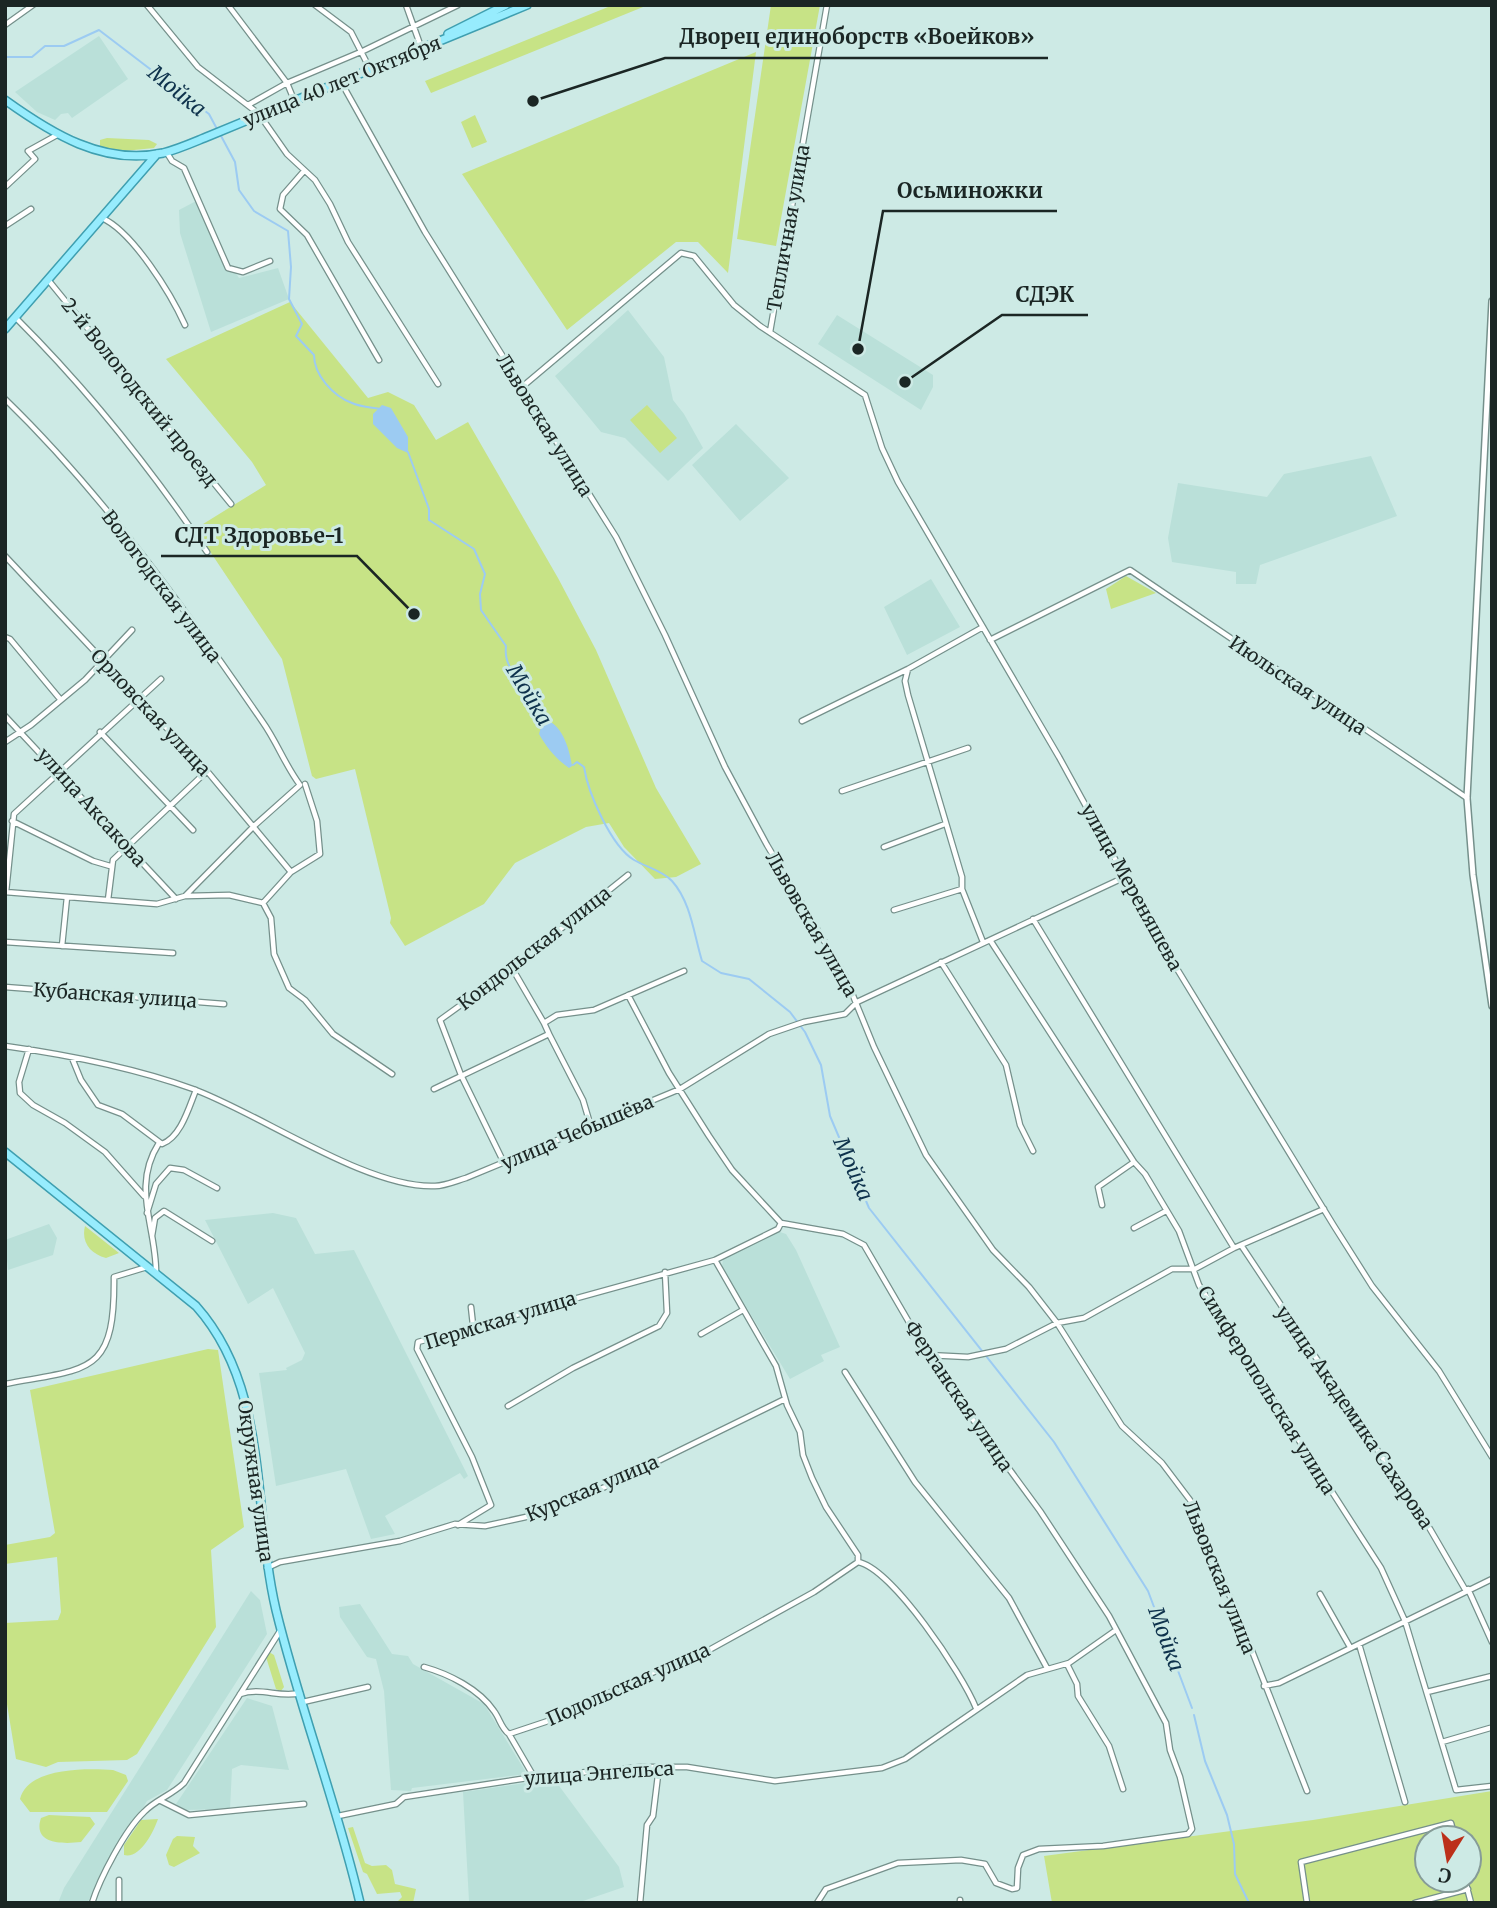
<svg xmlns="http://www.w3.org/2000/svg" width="1497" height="1908" font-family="Merriweather,serif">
<rect width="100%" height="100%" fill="#cdeae5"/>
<path fill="#bae0d9" d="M99 36 128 79 72 118 68 113 61 114 55 120 37 112 15 92Z
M198 200 215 241 239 278 278 268 289 299 211 332 180 233 179 210Z
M628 310 664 357 673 400 684 414 703 448 668 481 625 438 601 432 555 376Z
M837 315 933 375V387L921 410 818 344Z
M736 424 789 478 740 521 692 465Z
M1371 456 1397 516 1260 565 1256 584H1236V572L1172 562 1168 538 1178 483 1267 497 1284 474Z
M931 579 960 627 907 655 884 607Z
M273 1213 296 1218 315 1254 354 1250 468 1476 464 1479 460 1473 385 1516 395 1534 371 1539 346 1469 276 1486 259 1373 287 1370 286 1368 302 1360 305 1353 273 1288 248 1304 205 1220Z
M49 1224 57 1238 53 1255 8 1270 5 1240Z
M777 1231 786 1234 796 1250 840 1347 821 1355 824 1361 790 1379 722 1267 723 1259Z
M251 1591 260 1600 267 1634 167 1790 147 1801 87 1903H58L64 1888Z
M360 1604 392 1654 408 1656 413 1664 484 1704 527 1774 412 1788 411 1791 391 1790 384 1691 376 1659 367 1657 340 1617 339 1607Z
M247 1698 272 1706 289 1770 241 1765 232 1769 230 1809 184 1810 176 1804Z
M554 1779 619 1867 624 1887 583 1901H469L463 1792Z"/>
<path fill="#c7e386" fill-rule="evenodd" d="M613 5H648L431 93 425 81Z
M771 5H820L776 246 737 239Z
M756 52 728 273 698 242H676L567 330 462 174Z
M475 115 487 142 472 148 461 122Z
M107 138 149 140 157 144 154 148 124 151 100 147V140Z
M290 302 368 398 388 392 414 405 436 440 468 422 558 578 596 650 656 788 701 864 676 877 655 879 624 847 609 823 586 827 515 863 484 904 405 946 390 923 391 918 355 769 316 779 312 776 282 659 195 529 266 485 252 462 166 359Z
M647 405 677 438 660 453 630 420Z
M1126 576 1156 593 1111 609 1106 589Z
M85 1226 119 1253 106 1258C90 1254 81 1242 85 1226Z
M208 1349 218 1350 244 1527 211 1550 216 1627 137 1754 127 1760 58 1762 46 1767 16 1759 5 1692V1623L58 1620 61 1612 57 1557 5 1564V1545L50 1537 55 1533 30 1390Z
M269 1652 274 1655 284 1687 281 1691 276 1689 266 1657Z
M113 1770 126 1775 128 1781 107 1812H30L20 1799C28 1767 87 1768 113 1770Z
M1492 1791V1903H1052L1044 1856 1313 1820ZM1427 1838H1469V1880H1427Z
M49 1815 90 1817 95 1824 81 1842C64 1844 32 1845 41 1818Z
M158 1819C153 1833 140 1859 124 1855V1845L141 1820Z
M353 1827 365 1863 372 1866 386 1865 392 1870 395 1884 416 1889 413 1903H396L402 1897 400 1892 377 1894 367 1874 363 1872 348 1828Z
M177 1836 195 1837 193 1846 200 1853 174 1867 169 1865 166 1855 173 1839Z"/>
<path fill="#9ccbf2" d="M382 405 391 408 408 437V453L397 448 373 424V414Z
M543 720C562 721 570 751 572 766L569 768C555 758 547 748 539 734Z"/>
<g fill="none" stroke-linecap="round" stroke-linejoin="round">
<path stroke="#9ccbf2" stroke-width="2" d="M5 57H32L45 46H64L99 30 209 114 217 129
M220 134 235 162 239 190 254 211 288 231 291 267 289 299 302 324 296 336 314 355C314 375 333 396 352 403 360 407 371 407 380 409
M408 452 429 509V520L474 549 485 574 480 594 481 610 506 646C503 670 522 678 532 694 537 702 540 712 543 720
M573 765 577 762 584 767C588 793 611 846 634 860 646 867 663 871 672 881 691 902 694 935 702 961L721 973 749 979 790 1012 805 1032 821 1065 830 1116 869 1208 1054 1442 1148 1591 1192 1708
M1194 1715 1205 1761 1227 1815 1234 1844 1235 1874 1249 1903"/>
<defs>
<path id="minor" d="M147 5 198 67 259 114 287 154 315 180 330 204 348 242 438 384
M228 5 287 83 294 100
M315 5 351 32 370 69
M406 5 421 47
M5 25 33 5
M341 82 425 232 616 537 665 635 725 767 767 845 845 976 874 1047 926 1155 993 1250 1029 1287 1057 1323 1122 1426 1162 1463 1193 1504 1210 1554 1234 1605 1307 1791
M248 105 287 83 363 51 458 5
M167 153 172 161 184 168 228 268 243 272 270 261
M304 171 283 195 280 209 307 235 379 360
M5 187 35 159 28 151 57 135
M102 218C133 232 171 294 185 325
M5 226 31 209
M49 281 231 504
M16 318C88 390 150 467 207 552
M770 332 827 5
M522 387 681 253 694 256 734 305 760 326 865 395 882 448 898 482 1059 757 1160 941 1334 1226 1372 1286 1439 1371 1492 1457
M5 399C103 494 185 609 262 721 277 742 285 765 300 785L254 826 185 896 157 904 5 892
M5 556 207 771 291 872
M5 637 10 639 60 699
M990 640 1130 570 1467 798
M908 669 905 681 908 695 962 877V889L983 942
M5 716 176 899
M802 721 908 669 983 627
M100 732 193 830
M5 742 31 725 85 680 132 630
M842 791 968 748
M12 821 93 861 110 866
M884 847 945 824
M6 892 14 814 161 679
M186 896 229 895 263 903 271 918 274 954 289 988 305 1000 333 1034 392 1074
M108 900 113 860 207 771
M263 903 291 872 320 854 317 821 305 784
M894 910 962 889
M1033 919 1234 1248
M990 940 1134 1162 1145 1174 1179 1231 1199 1285 1381 1568 1405 1621 1456 1790 1492 1786
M5 942 173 953
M62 946 67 897
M941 962 1006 1065 1020 1125 1033 1151
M512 968 544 1023
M5 987 224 1004
M628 995 669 1073 709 1136 732 1170 781 1223 843 1234 864 1245 938 1372 1040 1511 1109 1616 1166 1723 1170 1750 1180 1777 1192 1829 1188 1834 1103 1846 1039 1849 1023 1855 1018 1868 1017 1888 1012 1889 996 1883 985 1864 961 1860 898 1863 826 1889 817 1903
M549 1034 583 1100 591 1127
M5 1046C69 1055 132 1067 193 1089 259 1113 367 1189 435 1186 445 1186 456 1181 466 1178L680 1089 769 1034 804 1022 845 1014 857 1002 1125 877
M29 1049 19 1082 20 1093 33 1105 65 1123 105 1152 144 1196
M72 1058 81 1080 98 1105 122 1114 162 1144C181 1137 189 1107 196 1090
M434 1089 549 1034 544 1023 557 1015 594 1010 684 971
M504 1163 461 1075 440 1020 512 968 628 875
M1102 1205 1098 1187 1134 1162
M147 1213 156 1184 170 1168 184 1170 217 1188
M1134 1228 1166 1211
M152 1236 155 1218 164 1211 212 1241
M1241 1245 1430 1529 1466 1591
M715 1260 776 1366 787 1405 800 1432 803 1455 812 1478 826 1507 858 1555V1562
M156 1272C156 1226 131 1187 159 1143
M471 1307 473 1325
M701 1334 743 1310
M928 1355 968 1357 1006 1349 1057 1323 1084 1318 1172 1269H1195L1234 1248 1324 1209
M845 1372 915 1482 1009 1598 1047 1668
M5 1384C89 1368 115 1376 114 1277L147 1267
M508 1406 573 1368 659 1326 667 1313 665 1272
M458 1525 491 1505 472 1457 417 1349 418 1342 715 1260 778 1229 781 1223
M267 1568 280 1562 400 1541 455 1524 485 1526 535 1515 605 1487 785 1399
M1468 1589 1492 1642
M1320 1594 1350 1647
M1359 1644 1405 1802
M1067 1664 1077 1684 1078 1696 1109 1746 1123 1789
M424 1667C449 1674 479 1689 494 1711 500 1719 501 1728 509 1734
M1264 1686 1279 1683 1492 1579
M1427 1692 1492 1676
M240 1694C261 1687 280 1698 300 1693
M303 1702 368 1687
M1442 1742 1490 1728
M534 1777 509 1734 548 1721 654 1672 691 1660 814 1592 858 1562C892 1568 963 1675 976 1708
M161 1801 189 1815 304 1804
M338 1816 396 1804 404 1797 534 1777 641 1767H687L775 1781 882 1768 905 1759 1027 1675 1069 1663 1116 1630
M1465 1880 1471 1903
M92 1903C100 1878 125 1830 144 1812 155 1800 172 1795 184 1783L280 1631
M119 1903V1880
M640 1903 647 1825 653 1816 659 1767
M960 1903V1900
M1307 1903 1301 1862 1451 1823 1455 1838
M1415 1903 1468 1889"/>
<path id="tertiary" d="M1492 301 1467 798 1473 875 1492 1006"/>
<path id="primary" d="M448 34 506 5
M5 100C51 133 103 166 163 153 179 149 194 142 209 136L527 5
M5 329 157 154
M5 1152 196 1306C270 1389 252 1508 276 1610 300 1709 337 1804 360 1903"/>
</defs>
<use href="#minor" stroke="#75908b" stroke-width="7"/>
<use href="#tertiary" stroke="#75908b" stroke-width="8"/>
<use href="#primary" stroke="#3f9fb0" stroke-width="10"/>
<use href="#minor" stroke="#fff" stroke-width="4.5"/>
<use href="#tertiary" stroke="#fff" stroke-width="5"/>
<use href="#primary" stroke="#97ecfd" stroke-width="7"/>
</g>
<g text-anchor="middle" stroke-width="6" stroke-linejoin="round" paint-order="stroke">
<g font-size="19" fill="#1b2624" stroke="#cdeae5">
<text transform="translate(342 81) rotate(-22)" y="7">улица 40 лет Октября</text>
<text transform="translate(788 228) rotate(-80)" y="7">Тепличная улица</text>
<text transform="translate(140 392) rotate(51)" y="7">2-й Вологодский проезд</text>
<text transform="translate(545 425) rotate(58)" y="7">Львовская улица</text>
<text transform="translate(162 586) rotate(53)" y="7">Вологодская улица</text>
<text transform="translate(1298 685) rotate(34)" y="7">Июльская улица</text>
<text transform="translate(151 712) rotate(47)" y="7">Орловская улица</text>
<text transform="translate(92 807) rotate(48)" y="7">улица Аксакова</text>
<text transform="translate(1132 887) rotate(61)" y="7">улица Мереняшева</text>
<text transform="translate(812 924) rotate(60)" y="7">Львовская улица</text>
<text transform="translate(534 948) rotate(-38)" y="7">Кондольская улица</text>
<text transform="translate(115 995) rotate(4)" y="7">Кубанская улица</text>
<text transform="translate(577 1132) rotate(-23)" y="7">улица Чебышёва</text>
<text transform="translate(500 1320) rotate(-17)" y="7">Пермская улица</text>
<text transform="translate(1267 1390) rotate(58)" y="7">Симферопольская улица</text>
<text transform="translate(959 1396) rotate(56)" y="7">Ферганская улица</text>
<text transform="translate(1355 1417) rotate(56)" y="7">улица Академика Сахарова</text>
<text transform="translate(256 1481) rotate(82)" y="7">Окружная улица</text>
<text transform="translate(592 1488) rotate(-23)" y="7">Курская улица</text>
<text transform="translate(1220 1577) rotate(68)" y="7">Львовская улица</text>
<text transform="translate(628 1684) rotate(-24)" y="7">Подольская улица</text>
<text transform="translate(599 1773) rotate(-4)" y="7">улица Энгельса</text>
</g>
<g font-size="21" font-style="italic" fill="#0e324c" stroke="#cdeae5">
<text transform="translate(177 91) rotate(39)" y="7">Мойка</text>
<text transform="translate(529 695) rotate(59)" y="7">Мойка</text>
<text transform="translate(853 1169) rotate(66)" y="7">Мойка</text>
<text transform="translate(1166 1639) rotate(70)" y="7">Мойка</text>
</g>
</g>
<path fill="none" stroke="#1b2624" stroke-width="2.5" d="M533 101L665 58H1048M858 349L883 211H1057M905 382L1002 315H1088M414 614L357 556H161"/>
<g fill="#1b2624" stroke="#cdeae5" stroke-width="2.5">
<circle cx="533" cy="101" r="7"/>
<circle cx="858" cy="349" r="7"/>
<circle cx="905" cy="382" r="7"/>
<circle cx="414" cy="614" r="7"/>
</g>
<g font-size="21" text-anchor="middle" font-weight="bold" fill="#1b2624" stroke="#cdeae5" stroke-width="6" stroke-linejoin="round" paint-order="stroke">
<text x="857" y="44">Дворец единоборств «Воейков»</text>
<text x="970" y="198">Осьминожки</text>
<text x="1045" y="302">СДЭК</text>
<text x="259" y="543">СДТ Здоровье-1</text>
</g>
<rect width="1497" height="1908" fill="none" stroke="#1b2624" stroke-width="14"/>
<g transform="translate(1448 1859) rotate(191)"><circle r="33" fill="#cdeae5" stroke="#869c98" stroke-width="2"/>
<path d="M0-5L12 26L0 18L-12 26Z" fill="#bc301a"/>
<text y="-10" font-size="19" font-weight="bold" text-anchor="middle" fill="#1b2624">С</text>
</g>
</svg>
